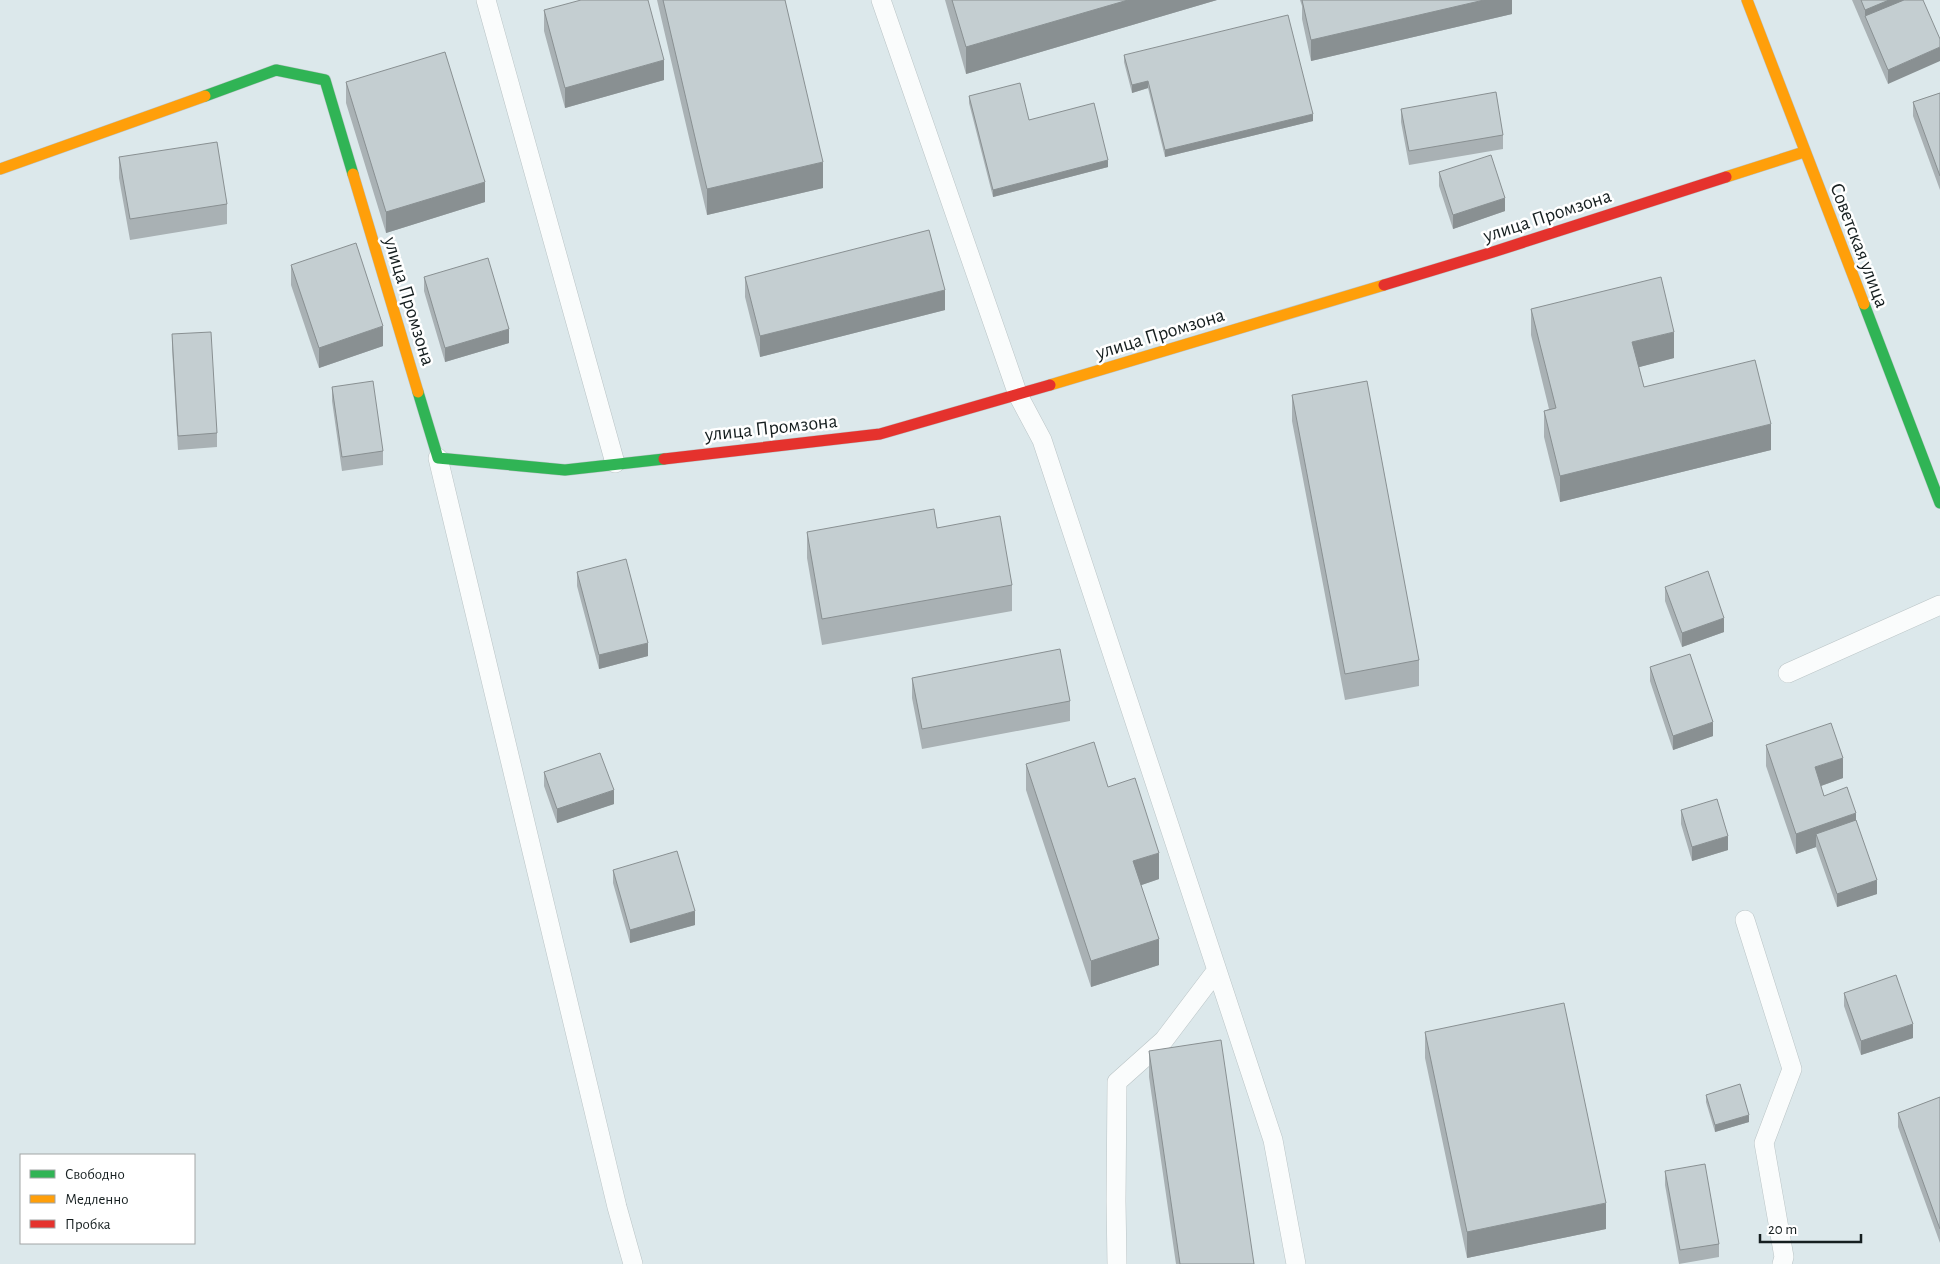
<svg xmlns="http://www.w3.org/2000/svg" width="1940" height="1264" font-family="'Alegreya Sans',sans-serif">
<rect width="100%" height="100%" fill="#dce8eb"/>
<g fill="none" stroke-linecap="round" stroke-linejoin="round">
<defs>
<path id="lane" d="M486 0 615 463
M881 0 1018 395 1042 440 1273 1140 1296 1264
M438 458 617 1207 633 1264
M1788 673 1940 605
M1745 920 1792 1069 1764 1143 1784 1257 1782 1264
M1117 1264 1116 1201 1117 1082 1164 1040 1217 970"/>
<path id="fast" d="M205 96 276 70 325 80 353 174
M1864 304 1940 503
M418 392 438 458 565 470 664 459"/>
<path id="slow" d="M1747 0 1864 304
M0 169 205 96
M353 174 418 392
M1726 177 1804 152
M1050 385 1384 285"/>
<path id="jam" d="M1384 285 1493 252 1726 177
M664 459 880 434 1050 385"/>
</defs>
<use href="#lane" stroke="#bac4c6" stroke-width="20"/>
<use href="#fast" stroke="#bac4c6" stroke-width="12"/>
<use href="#slow" stroke="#bac4c6" stroke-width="12"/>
<use href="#jam" stroke="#bac4c6" stroke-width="12"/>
<use href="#lane" stroke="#fafcfc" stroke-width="19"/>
<use href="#fast" stroke="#30b455" stroke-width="11"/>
<use href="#slow" stroke="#ff9f0a" stroke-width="11"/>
<use href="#jam" stroke="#e5322d" stroke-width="11"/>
</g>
<path fill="#a9b1b4" d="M657 0H785L823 188 707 215Z
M945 0H1217L966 74Z
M1300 0H1512V14L1311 61 1302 19V6Z
M1852 0H1923L1888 84Z
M544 10 664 80 565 108 544 31Z
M1124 55 1313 121 1165 157 1148 88 1132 93 1124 62Z
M346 82 485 202 386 233 346 103Z
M1940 93V190L1913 116V102Z
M969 96 1029 120 1108 167 993 197 969 103Z
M1401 109 1503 135V149L1409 165 1401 122Z
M119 157 227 204V224L130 240 119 178Z
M1439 172 1505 211 1453 229 1439 186Z
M291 265 383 346 319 368 291 285Z
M424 277 509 343 445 362 424 291Z
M745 277 945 310 760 357 745 297Z
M1531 309 1674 358 1639 367 1644 387 1771 450 1560 502 1544 437V411L1549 409 1531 335Z
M172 334 217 433V447L178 450 172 348Z
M332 387 383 451V465L342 471 332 401Z
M1292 395 1419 660V686L1345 700 1292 421Z
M937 528 1012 585V611L822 645 807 558V532Z
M577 572 648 656 599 669 577 586Z
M1665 587 1724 632 1682 647 1665 601Z
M1650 667 1713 736 1673 750 1650 681Z
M912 678 1070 701V721L922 749 912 698Z
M1766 745 1843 778 1821 786 1824 796 1856 820 1877 894 1837 907 1816 847 1796 854 1766 766Z
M1026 764 1108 787 1159 879 1141 885 1159 965 1091 987 1026 790Z
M544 772 614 804 557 823 544 786Z
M1681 810 1728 850 1692 861 1681 824Z
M613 870 695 925 630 943 613 883Z
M1844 993 1913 1038 1861 1055 1844 1006Z
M1425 1032 1606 1229 1467 1258 1425 1058Z
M1149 1051 1254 1264H1176L1149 1077Z
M1706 1095 1749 1122 1715 1132 1706 1102Z
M1940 1097V1243L1898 1127V1113Z
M1665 1171 1719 1244V1257L1679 1264 1665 1185Z"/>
<path fill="#899092" d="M1128 0H1217L966 74V47Z
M1484 0H1512V14L1311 61V40Z
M1889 0H1920L1865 16V10Z
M1940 47V61L1888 84V70Z
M664 60V80L565 108V88Z
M1148 81V88L1132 93V85Z
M1313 114V121L1165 157V150Z
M1108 160V167L993 197V190Z
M823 162V188L707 215V189Z
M485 182V202L386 233V212Z
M1505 198V211L1453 229V215Z
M945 290V310L760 357V336Z
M383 326V346L319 368V348Z
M509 329V343L445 362V348Z
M1674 332V358L1632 369V342Z
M1771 424V450L1560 502V476Z
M1724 618V632L1682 647V633Z
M648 643V656L599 669V655Z
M1713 722V736L1673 750V736Z
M1843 758V778L1815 788V767Z
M614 790V804L557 823V809Z
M1856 813V834H1816V847L1796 854V834Z
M1728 836V850L1692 861V847Z
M1159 853V879L1133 888V861Z
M1877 880V894L1837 907V894Z
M695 911V925L630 943V930Z
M1159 939V965L1091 987V961Z
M1913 1024V1038L1861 1055V1041Z
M1749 1115V1122L1715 1132V1125Z
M1606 1203V1229L1467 1258V1232Z"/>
<path fill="#c4ced1" stroke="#899092" d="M581 0H648L664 60 565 88 544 10Z
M663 0H785L823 162 707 189Z
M952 0H1128L966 47Z
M1302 0H1484L1311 40Z
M1861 0H1889L1865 10Z
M1904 0H1923L1940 39V47L1888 70 1865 16Z
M1288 15 1313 114 1165 150 1148 81 1132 85 1124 55Z
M445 52 485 182 386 212 346 82Z
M1020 83 1029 120 1094 103 1108 160 993 190 969 96Z
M1496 92 1503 135 1409 151 1401 109Z
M1940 93V176L1913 102Z
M217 142 227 204 130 219 119 157Z
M1491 155 1505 198 1453 215 1439 172Z
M929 230 945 290 760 336 745 277Z
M356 243 383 326 319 348 291 265Z
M488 258 509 329 445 348 424 277Z
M1661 277 1674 332 1632 342 1644 387 1755 360 1771 424 1560 476 1544 411 1556 408 1531 309Z
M211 332 217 433 178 436 172 334Z
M373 381 383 451 342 457 332 387Z
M1367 381 1419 660 1345 674 1292 395Z
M934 509 937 528 1000 516 1012 585 822 619 807 532Z
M626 559 648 643 599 655 577 572Z
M1708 571 1724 618 1682 633 1665 587Z
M1060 649 1070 701 922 729 912 678Z
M1690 654 1713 722 1673 736 1650 667Z
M1831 723 1843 758 1815 767 1824 796 1847 787 1856 813 1796 834 1766 745Z
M1094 742 1108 787 1135 778 1159 853 1133 861 1159 939 1091 961 1026 764Z
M600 753 614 790 557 809 544 772Z
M1717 799 1728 836 1692 847 1681 810Z
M1856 820 1877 880 1837 894 1816 834Z
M677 851 695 911 630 930 613 870Z
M1896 975 1913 1024 1861 1041 1844 993Z
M1564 1003 1606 1203 1467 1232 1425 1032Z
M1221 1040 1254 1264H1180L1149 1051Z
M1740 1084 1749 1115 1715 1125 1706 1095Z
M1940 1097V1229L1898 1113Z
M1705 1164 1719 1244 1680 1250 1665 1171Z"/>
<g text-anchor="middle" stroke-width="5" stroke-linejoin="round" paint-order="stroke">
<g font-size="20" fill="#161f20" stroke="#fff">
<text transform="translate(1547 215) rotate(-18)" y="7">улица Промзона</text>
<text transform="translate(1860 245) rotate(69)" y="7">Советская улица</text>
<text transform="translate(410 301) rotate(73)" y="7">улица Промзона</text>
<text transform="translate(1160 333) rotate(-17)" y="7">улица Промзона</text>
<text transform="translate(771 427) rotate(-6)" y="7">улица Промзона</text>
</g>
</g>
<rect x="20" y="1154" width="175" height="90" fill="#ffffff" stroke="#a2a5a6"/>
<rect x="30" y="1170" width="25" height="8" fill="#30b455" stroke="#a2a5a6"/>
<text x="65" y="1179" font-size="15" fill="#161f20">Свободно</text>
<rect x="30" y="1195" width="25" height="8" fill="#ff9f0a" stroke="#a2a5a6"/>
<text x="65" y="1204" font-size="15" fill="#161f20">Медленно</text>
<rect x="30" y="1220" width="25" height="8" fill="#e5322d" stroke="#a2a5a6"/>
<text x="65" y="1229" font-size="15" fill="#161f20">Пробка</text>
<path d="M1760 1234v8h101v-8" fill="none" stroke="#161f20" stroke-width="2.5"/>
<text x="1768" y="1234" font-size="15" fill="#161f20" stroke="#ffffff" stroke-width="4" paint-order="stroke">20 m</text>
</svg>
